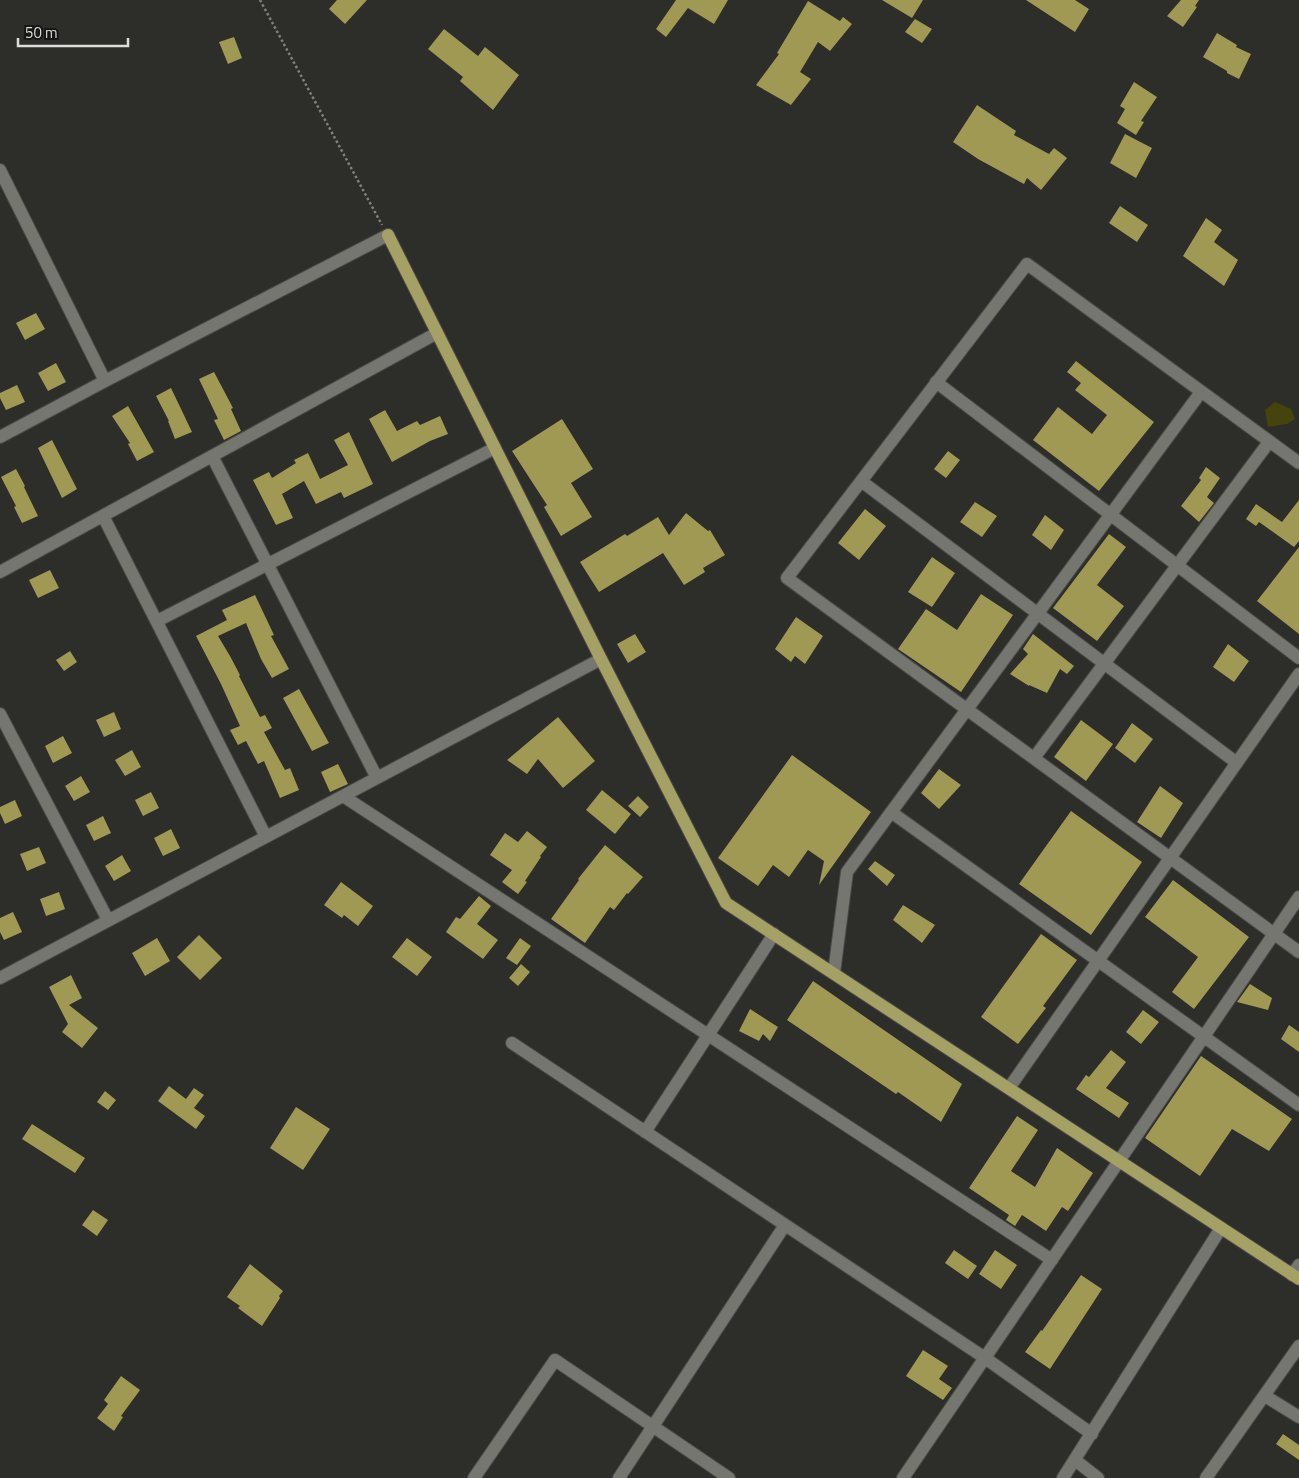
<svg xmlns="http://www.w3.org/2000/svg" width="1299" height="1478" font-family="'Titillium Web',sans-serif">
<rect width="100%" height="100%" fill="#2d2d29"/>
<path fill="#47430c" d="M1275 402 1291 409 1295 419 1287 424 1268 427 1265 410Z"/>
<path fill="#9f9954" d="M337 0H367L345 24 329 9Z
M676 0H728L714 24 688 8 666 37 656 29Z
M882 0H923L912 18Z
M1026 0H1075L1089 9 1075 32Z
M1181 0H1199L1195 6 1197 7 1183 27 1167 16Z
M808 1 840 21 843 17 852 24 830 51 818 42 800 72 811 79 791 105 756 85 779 54 777 53Z
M915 19 932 29 922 43 905 32Z
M444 29 478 56 485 47 519 75 493 110 460 81 463 77 428 49Z
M1217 33 1237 45 1236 47 1251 54 1239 79 1227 73V71L1203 57Z
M234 37 242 58 228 64 219 42Z
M1134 82 1157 97 1141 121 1144 122 1136 135 1117 123 1125 109 1120 106Z
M977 105 1016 131 1014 135 1049 154 1054 148 1067 158 1041 190 1027 178 1024 184 978 159 953 142Z
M1125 134 1152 148 1136 178 1110 163Z
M1120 206 1148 225 1137 242 1109 223Z
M1206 218 1222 230 1214 242 1238 260 1224 286 1183 256Z
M36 313 45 329 25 340 16 323Z
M1076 361 1154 422 1099 491 1033 440 1058 407 1092 434 1107 415 1075 390 1081 383 1067 372Z
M56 363 66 382 48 391 38 373Z
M214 372 233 408 231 409 241 431 224 440 214 420 218 419 199 379Z
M17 385 25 402 6 410 0 398V393Z
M171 388 192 432 175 439 168 421H169L156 396Z
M128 406 154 452 137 461 128 444 130 443 112 416Z
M385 410 397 431 417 421 420 425 440 416 448 434 430 441 392 462 369 419Z
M562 419 593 469 571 483 592 517 561 536 544 507 547 505 512 451Z
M349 432 373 484 344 498 341 492 316 504 304 481 282 494 293 518 276 525 253 480 269 472 272 478 296 463 294 460 308 453 320 479 348 465 334 440Z
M52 440 77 489 62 498 38 448Z
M948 451 960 460 946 478 934 469Z
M1206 467 1220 478 1207 497 1214 503 1199 522 1181 506 1201 480 1199 478Z
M16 469 25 486 24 487 38 516 22 523 14 507 16 506 1 477Z
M1299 500V541L1294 547 1259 522 1256 526 1246 519 1256 504 1282 522Z
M975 502 997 516 982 537 960 522Z
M865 509 886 526 859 560 838 543Z
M686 513 708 531 710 530 725 555 703 568 705 572 684 585 663 553 599 592 580 562 625 534 627 536 658 517 669 535Z
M1045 515 1064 530 1051 550 1032 535Z
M1109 534 1126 547 1097 585 1124 606 1097 641 1053 608Z
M1299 547V634L1257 601Z
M932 557 955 573 932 607 908 592Z
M50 570 59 588 38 598 29 580Z
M981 594 1013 615 961 692 898 649 926 609 957 630Z
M255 595 274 635 271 636 289 669 272 678 261 659 246 623 218 636 230 656 240 675 239 676 260 717 265 715 272 728 264 732 285 770 290 768 299 790 280 798 264 761 258 764 246 741 238 745 230 730 240 726 221 684 196 636 227 620 222 610Z
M796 617 823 636 805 664 795 656 791 662 775 649Z
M635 634 646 652 628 663 617 644Z
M1033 634 1074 666 1067 674 1060 669 1047 693 1029 685V686L1010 674 1028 654 1023 649Z
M1228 644 1249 661 1234 682 1213 667Z
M70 651 77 662 64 671 56 660Z
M299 689 329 743 312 751 283 698Z
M114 712 121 729 104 737 96 720Z
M558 717 595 761 563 788 538 759 527 774 507 760Z
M1081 720 1113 744 1086 781 1054 757Z
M1132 723 1153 739 1135 763 1115 748Z
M63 736 72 753 53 763 45 746Z
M132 750 141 767 125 776 115 760Z
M792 755 871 812 819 885 824 861 808 850 789 877 773 865 758 886 718 858Z
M338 764 348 784 330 792 321 772Z
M939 769 961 785 939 809 921 793Z
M81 776 90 792 74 801 65 786Z
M1160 786 1183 803 1161 838 1137 822Z
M602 790 631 814 615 834 586 810Z
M151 792 159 808 143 816 135 800Z
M638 796 649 807 640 817 628 806Z
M15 800 22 816 5 824 0 813V807Z
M1071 811 1142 862 1091 935 1019 884Z
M103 816 111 833 94 841 86 825Z
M171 829 180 848 163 856 154 838Z
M527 831 547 847 540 856 541 857 525 881 527 882 518 894 502 882 512 870 490 855 505 833 518 842Z
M605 845 643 877 628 894 627 893 614 910 610 907 585 943 551 919 579 880 578 879Z
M39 847 46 863 27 871 20 854Z
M122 855 131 871 114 881 105 866Z
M875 861 895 875 887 886 868 869Z
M1173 880 1249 937 1194 1009 1172 992 1198 957 1145 917Z
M341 882 373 906 358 926 344 915 342 918 324 905Z
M59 892 65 909 46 916 40 899Z
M479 896 491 906 477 924 498 940 483 959 446 932 456 917 460 919Z
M903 905 935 925 922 943 893 920Z
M13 912 22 932 4 940 0 932V918Z
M1041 934 1077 960 1043 1006 1046 1008 1018 1044 981 1017Z
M199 935 222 958 200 980 177 957Z
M157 938 170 961 145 976 132 953Z
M407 938 432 957 417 976 392 957Z
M520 938 531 946 517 965 506 958Z
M521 964 530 972 518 986 509 978Z
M71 975 82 998 69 1005 98 1028 82 1048 62 1032 68 1024 49 987Z
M813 981 962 1084 941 1122 898 1092 896 1094 787 1020Z
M1250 984 1272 998 1268 1010 1237 1002Z
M750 1009 778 1027 770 1041 763 1034 759 1041 739 1031Z
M1143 1010 1159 1022 1141 1044 1126 1032Z
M1289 1025 1299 1032V1052L1281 1039Z
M1111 1050 1126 1062 1106 1088 1129 1103 1119 1118 1076 1089 1086 1075 1089 1077Z
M1201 1056 1292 1119 1269 1151 1232 1129 1200 1176 1145 1138Z
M169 1086 186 1099 194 1088 204 1095 194 1108 205 1116 196 1129 158 1101Z
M105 1091 116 1100 108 1110 97 1102Z
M296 1107 330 1129 303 1170 270 1148Z
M1017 1116 1038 1130 1011 1171 1035 1187 1057 1148 1093 1173 1068 1211 1062 1207 1046 1231 1022 1215 1015 1226 1006 1220 1009 1215 969 1188Z
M32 1124 85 1158 75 1173 22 1139Z
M93 1210 108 1220 97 1236 82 1225Z
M954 1250 977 1266 968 1279 945 1263Z
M995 1250 1017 1265 1001 1289 979 1274Z
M250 1264 283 1291 279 1296 280 1298 262 1326 238 1308 240 1306 227 1297Z
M1081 1275 1102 1289 1050 1369 1025 1352 1041 1330 1042 1331Z
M923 1350 948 1366 939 1379 952 1388 943 1400 906 1376Z
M121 1376 140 1390 121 1416 123 1417 114 1431 97 1418 108 1404 104 1400Z
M1283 1434 1299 1445V1460L1276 1444Z"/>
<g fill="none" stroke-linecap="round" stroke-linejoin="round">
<defs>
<path id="street" d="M0 170 105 381
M936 382 1299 658
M0 437 105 381 388 235
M212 456 377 778
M1299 463 1027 264 787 578 1299 952
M861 481 1237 763
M103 516 266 837
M0 572 437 333
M157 621 495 448
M0 714 108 920
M1034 758 1269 442
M343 796 1052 1260
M891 812 1299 1105
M834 973 847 872 1201 392
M0 978 601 659
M512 1043 985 1358 1092 1434
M1009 1088 1299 674
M645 1132 774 934
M1292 1275 1299 1265
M1265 1396 1299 1417
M1075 1460 1098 1478
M474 1478 555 1360 729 1478
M619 1478 785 1225
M903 1478 1299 897
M1063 1478 1221 1228
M1206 1478 1299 1346"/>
<path id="primary" d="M388 235 601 659 726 903 1299 1279"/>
</defs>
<use href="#street" stroke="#4a4946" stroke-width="14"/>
<use href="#primary" stroke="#4a4946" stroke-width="14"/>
<path stroke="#81807d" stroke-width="2.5" stroke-dasharray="2.5 2.5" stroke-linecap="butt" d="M260 0 382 225"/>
<use href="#street" stroke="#767671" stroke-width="12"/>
<use href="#primary" stroke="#a5a164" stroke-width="12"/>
</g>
<path d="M18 38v8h110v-8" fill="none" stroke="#dedddb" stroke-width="2.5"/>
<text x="25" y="38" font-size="15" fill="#dedddb" stroke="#151514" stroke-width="4" paint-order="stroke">50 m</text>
</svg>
